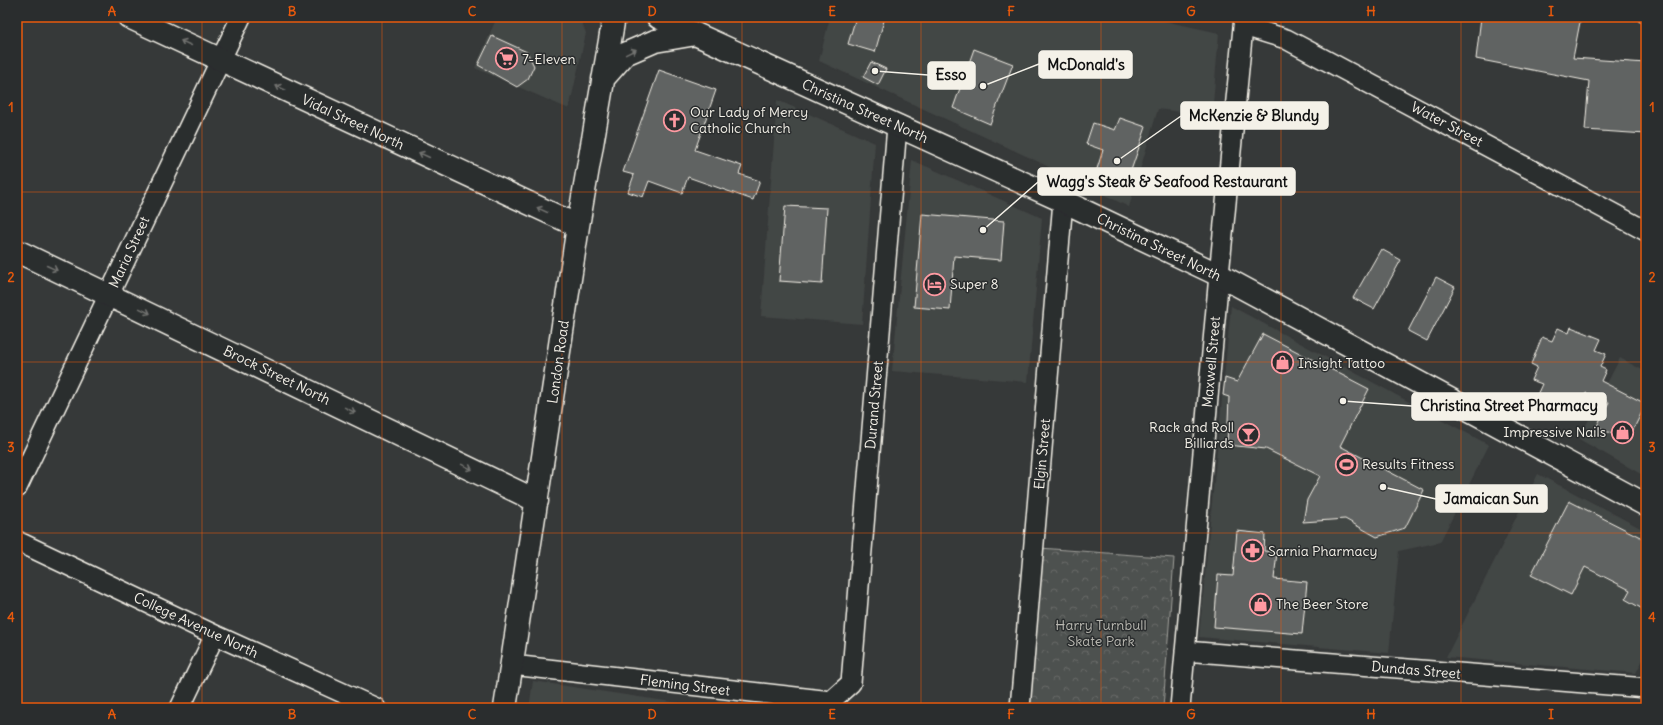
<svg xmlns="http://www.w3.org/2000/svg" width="1663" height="725" font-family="Delius,sans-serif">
<defs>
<pattern id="park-crowns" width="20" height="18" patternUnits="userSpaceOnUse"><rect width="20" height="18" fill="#4e514f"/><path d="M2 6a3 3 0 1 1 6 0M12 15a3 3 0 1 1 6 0" fill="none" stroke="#686a68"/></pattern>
</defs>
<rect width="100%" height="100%" fill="#363939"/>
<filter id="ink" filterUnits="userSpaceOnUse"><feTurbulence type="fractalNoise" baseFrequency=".025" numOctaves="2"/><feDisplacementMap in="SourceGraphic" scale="8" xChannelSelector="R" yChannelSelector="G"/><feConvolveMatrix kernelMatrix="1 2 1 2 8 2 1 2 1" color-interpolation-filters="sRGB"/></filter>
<g filter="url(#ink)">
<path fill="#434645" d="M497 17H579L586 33 569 109 475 68Z
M830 17H1146L1219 33 1212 116 1158 109 1129 207 1037 161 819 61Z
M777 100 875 143 862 324 761 316Z
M912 160 1042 218 1028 382 892 371Z
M1231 306 1489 445 1440 542 1399 551 1389 653 1199 637Z
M1620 358 1646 372V477L1579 439Z
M1538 474 1646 531V654L1636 673 1446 657Z
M533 681 712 708H529Z"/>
<path fill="url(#park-crowns)" stroke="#a1a19c" d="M1040 548 1174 558 1163 708H1026Z"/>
<path fill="#616362" stroke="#f4f1e8" d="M856 17H885L875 52 848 44Z
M1481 17H1581L1573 58 1646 63V134L1585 130 1589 81 1476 59Z
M492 36 527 52 534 66 528 79 517 87 478 65Z
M974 49 1013 64 990 124 953 108Z
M871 62 886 69 878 85 863 77Z
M659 70 716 90 695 150 742 166 739 174 760 181 753 200 688 177 682 193 649 181 643 197 628 192 634 175 623 172Z
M1120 118 1146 127 1127 182 1096 172 1103 150 1086 144 1093 123 1115 130Z
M785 206 827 208 822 284 779 281Z
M922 214 1004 221 1001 260 954 256 950 310 914 307Z
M1381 249 1401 260 1374 309 1353 298Z
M1436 277 1455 287 1427 341 1408 331Z
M1571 327 1601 339 1596 350 1606 354 1600 367 1606 370 1601 381 1646 404 1627 442 1597 426 1609 402 1586 393 1579 409 1568 404 1565 410 1536 397 1542 384 1531 380 1537 367 1531 364 1542 337 1552 341 1558 328 1569 333Z
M1263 334 1369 389 1340 446 1424 490 1405 528 1377 537 1345 519 1303 522 1307 500 1320 476 1266 449 1227 445 1229 397 1223 395 1225 378 1237 382Z
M1569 501 1646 540V611L1625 599 1630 590 1585 567 1571 595 1531 575Z
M1237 531 1265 534 1264 551 1277 552 1274 579 1307 582 1302 634 1214 627 1218 575 1233 576Z"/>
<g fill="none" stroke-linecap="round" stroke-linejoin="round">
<defs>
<path id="minor" d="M1244 26 1286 39 1646 231
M17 488 241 17
M17 541 215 635 376 708
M1185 651 1646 688
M512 665 831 701 851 683 897 126
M180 708 215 635
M1020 708 1063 201
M1180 708 1219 275 1244 17"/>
<path id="major" d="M129 17 578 226
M658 17 1063 201 1219 275 1646 505
M603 79 625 54 655 41 696 34
M17 251 537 501
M505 708 578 226 614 17"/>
</defs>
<use href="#minor" stroke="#f4f1e8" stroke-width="22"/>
<use href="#major" stroke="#f4f1e8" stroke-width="25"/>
<use href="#minor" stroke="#2a2d2e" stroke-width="19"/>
<use href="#major" stroke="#2a2d2e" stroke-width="22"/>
<path stroke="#f4f1e8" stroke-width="3" stroke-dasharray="6 3" stroke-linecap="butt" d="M1630 17 1646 23"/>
</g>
<defs><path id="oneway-shaft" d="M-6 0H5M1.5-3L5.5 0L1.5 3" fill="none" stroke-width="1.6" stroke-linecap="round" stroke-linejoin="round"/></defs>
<g stroke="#71726f">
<use href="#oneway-shaft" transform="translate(186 43) rotate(-155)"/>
<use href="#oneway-shaft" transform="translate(631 52) rotate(-26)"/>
<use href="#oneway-shaft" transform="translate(281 88) rotate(-155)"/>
<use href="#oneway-shaft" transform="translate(424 155) rotate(-155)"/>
<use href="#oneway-shaft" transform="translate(542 210) rotate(-155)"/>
<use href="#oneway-shaft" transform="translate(52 268) rotate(25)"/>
<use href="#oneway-shaft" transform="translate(145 311) rotate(26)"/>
<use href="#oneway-shaft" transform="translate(350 410) rotate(26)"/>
<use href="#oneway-shaft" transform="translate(467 467) rotate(26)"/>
</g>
</g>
<path fill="none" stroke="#e8590c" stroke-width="1" stroke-opacity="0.55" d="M202 17V708M382 17V708M562 17V708M742 17V708M921 17V708M1101 17V708M1281 17V708M1461 17V708M17 192H1646M17 362H1646M17 533H1646"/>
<defs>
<symbol id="supermarket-ring" viewBox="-11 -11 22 22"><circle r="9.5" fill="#2a2d2e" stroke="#ff9aa2" stroke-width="1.5"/><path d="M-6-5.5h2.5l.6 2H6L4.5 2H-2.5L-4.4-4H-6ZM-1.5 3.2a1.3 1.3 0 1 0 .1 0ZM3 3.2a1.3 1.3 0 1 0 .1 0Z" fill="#ff9aa2"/></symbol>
<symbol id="church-ring" viewBox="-11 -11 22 22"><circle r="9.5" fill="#2a2d2e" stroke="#ff9aa2" stroke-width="1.5"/><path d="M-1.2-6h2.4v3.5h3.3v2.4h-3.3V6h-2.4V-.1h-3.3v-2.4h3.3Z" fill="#ff9aa2"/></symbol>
<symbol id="hotel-ring" viewBox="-11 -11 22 22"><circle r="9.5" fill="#2a2d2e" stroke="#ff9aa2" stroke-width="1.5"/><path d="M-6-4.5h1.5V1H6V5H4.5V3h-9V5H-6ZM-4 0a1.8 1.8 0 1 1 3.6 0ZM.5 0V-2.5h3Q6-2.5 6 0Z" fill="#ff9aa2"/></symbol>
<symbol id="shop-ring" viewBox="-11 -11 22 22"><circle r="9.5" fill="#2a2d2e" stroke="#ff9aa2" stroke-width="1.5"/><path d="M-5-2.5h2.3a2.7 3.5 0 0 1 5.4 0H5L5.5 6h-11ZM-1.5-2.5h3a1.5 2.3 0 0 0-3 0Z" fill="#ff9aa2"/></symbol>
<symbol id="bar-ring" viewBox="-11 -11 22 22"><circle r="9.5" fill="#2a2d2e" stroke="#ff9aa2" stroke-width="1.5"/><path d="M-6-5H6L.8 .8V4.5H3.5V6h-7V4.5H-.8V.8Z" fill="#ff9aa2"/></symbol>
<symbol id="stadium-ring" viewBox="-11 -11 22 22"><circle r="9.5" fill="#2a2d2e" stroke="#ff9aa2" stroke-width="1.5"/><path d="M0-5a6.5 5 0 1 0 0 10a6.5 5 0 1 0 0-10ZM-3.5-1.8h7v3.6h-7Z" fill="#ff9aa2"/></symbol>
<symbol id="pharmacy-ring" viewBox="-11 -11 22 22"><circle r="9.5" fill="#2a2d2e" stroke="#ff9aa2" stroke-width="1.5"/><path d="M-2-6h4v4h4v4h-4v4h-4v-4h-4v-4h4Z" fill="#ff9aa2"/></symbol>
</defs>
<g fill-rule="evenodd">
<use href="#supermarket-ring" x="494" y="46" width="25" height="25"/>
<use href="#church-ring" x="662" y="108" width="25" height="25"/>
<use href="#hotel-ring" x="922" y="272" width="25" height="25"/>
<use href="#shop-ring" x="1270" y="350" width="25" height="25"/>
<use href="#shop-ring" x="1610" y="420" width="25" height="25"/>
<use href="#bar-ring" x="1236" y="422" width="25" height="25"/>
<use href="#stadium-ring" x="1334" y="452" width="25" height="25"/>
<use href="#pharmacy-ring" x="1240" y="538" width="25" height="25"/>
<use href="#shop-ring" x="1248" y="592" width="25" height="25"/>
</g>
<g text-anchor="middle" stroke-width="3" stroke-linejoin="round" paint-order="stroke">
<g font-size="14" fill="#f4f1e8" stroke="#2a2d2e" text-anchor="start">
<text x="522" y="64">7-Eleven</text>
<text x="690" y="117">Our Lady of Mercy<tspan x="690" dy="16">Catholic Church</tspan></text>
<text x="950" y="289">Super 8</text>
<text x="1298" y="368">Insight Tattoo</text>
<text x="1234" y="432" text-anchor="end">Rack and Roll<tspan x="1234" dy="16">Billiards</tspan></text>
<text x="1606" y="437" text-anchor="end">Impressive Nails</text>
<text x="1362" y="469">Results Fitness</text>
<text x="1268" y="556">Sarnia Pharmacy</text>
<text x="1276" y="609">The Beer Store</text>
</g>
<g font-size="14" fill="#f4f1e8" stroke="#2a2d2e">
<text transform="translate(865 111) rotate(24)" y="5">Christina Street North</text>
<text transform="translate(353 122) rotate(25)" y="5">Vidal Street North</text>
<text transform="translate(1447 124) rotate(28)" y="5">Water Street</text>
<text transform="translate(1159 247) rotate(26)" y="5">Christina Street North</text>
<text transform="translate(129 252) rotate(-65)" y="5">Maria Street</text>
<text transform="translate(558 362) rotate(-82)" y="5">London Road</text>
<text transform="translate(1211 362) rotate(-85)" y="5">Maxwell Street</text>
<text transform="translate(277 375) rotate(26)" y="5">Brock Street North</text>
<text transform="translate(874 405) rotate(-85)" y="5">Durand Street</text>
<text transform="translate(1042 454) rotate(-85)" y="5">Elgin Street</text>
<text transform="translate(196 625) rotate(25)" y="5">College Avenue North</text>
<text transform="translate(1416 670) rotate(5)" y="5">Dundas Street</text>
<text transform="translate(685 685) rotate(7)" y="5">Fleming Street</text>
</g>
<g font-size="14" fill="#bab9b2" stroke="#2a2d2e">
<text x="1101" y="630">Harry Turnbull<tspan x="1101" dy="16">Skate Park</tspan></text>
</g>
</g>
<path fill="none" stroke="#f4f1e8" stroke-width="1.5" d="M983 86L1039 64M875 71L928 75M1117 161L1181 116M983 230L1038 182M1343 401L1412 406M1383 487L1436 499"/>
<g fill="#f4f1e8" stroke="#2a2d2e" stroke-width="1.5">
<circle cx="983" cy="86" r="4"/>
<circle cx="875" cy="71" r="4"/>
<circle cx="1117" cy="161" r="4"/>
<circle cx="983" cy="230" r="4"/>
<circle cx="1343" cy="401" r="4"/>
<circle cx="1383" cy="487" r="4"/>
</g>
<g fill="#f4f1e8" stroke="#f4f1e8" stroke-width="1.5">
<rect x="1039" y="51" width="93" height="27" rx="4"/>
<rect x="928" y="62" width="47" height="27" rx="4"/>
<rect x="1181" y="102" width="147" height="27" rx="4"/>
<rect x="1038" y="168" width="257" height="27" rx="4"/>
<rect x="1412" y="393" width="194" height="27" rx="4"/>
<rect x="1436" y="485" width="111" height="27" rx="4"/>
</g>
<g font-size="15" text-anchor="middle" font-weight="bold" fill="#111">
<text x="1086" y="70">McDonald's</text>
<text x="951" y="80">Esso</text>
<text x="1254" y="121">McKenzie &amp; Blundy</text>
<text x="1167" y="187">Wagg's Steak &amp; Seafood Restaurant</text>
<text x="1509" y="411">Christina Street Pharmacy</text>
<text x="1491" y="504">Jamaican Sun</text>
</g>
<rect width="1663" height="725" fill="none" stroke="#2a2d2e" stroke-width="44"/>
<rect x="22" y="22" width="1619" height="681" fill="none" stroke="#e8590c" stroke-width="1.5"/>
<g font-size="13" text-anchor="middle" font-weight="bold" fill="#e8590c">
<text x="112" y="16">A</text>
<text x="292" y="16">B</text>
<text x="472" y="16">C</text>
<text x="652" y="16">D</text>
<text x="832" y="16">E</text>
<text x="1011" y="16">F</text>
<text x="1191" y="16">G</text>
<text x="1371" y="16">H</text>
<text x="1551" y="16">I</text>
<text x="11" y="112">1</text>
<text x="1652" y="112">1</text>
<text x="11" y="282">2</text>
<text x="1652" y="282">2</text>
<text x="11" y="452">3</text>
<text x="1652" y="452">3</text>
<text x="11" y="622">4</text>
<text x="1652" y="622">4</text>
<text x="112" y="719">A</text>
<text x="292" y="719">B</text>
<text x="472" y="719">C</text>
<text x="652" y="719">D</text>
<text x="832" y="719">E</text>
<text x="1011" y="719">F</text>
<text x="1191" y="719">G</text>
<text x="1371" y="719">H</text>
<text x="1551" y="719">I</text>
</g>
</svg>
